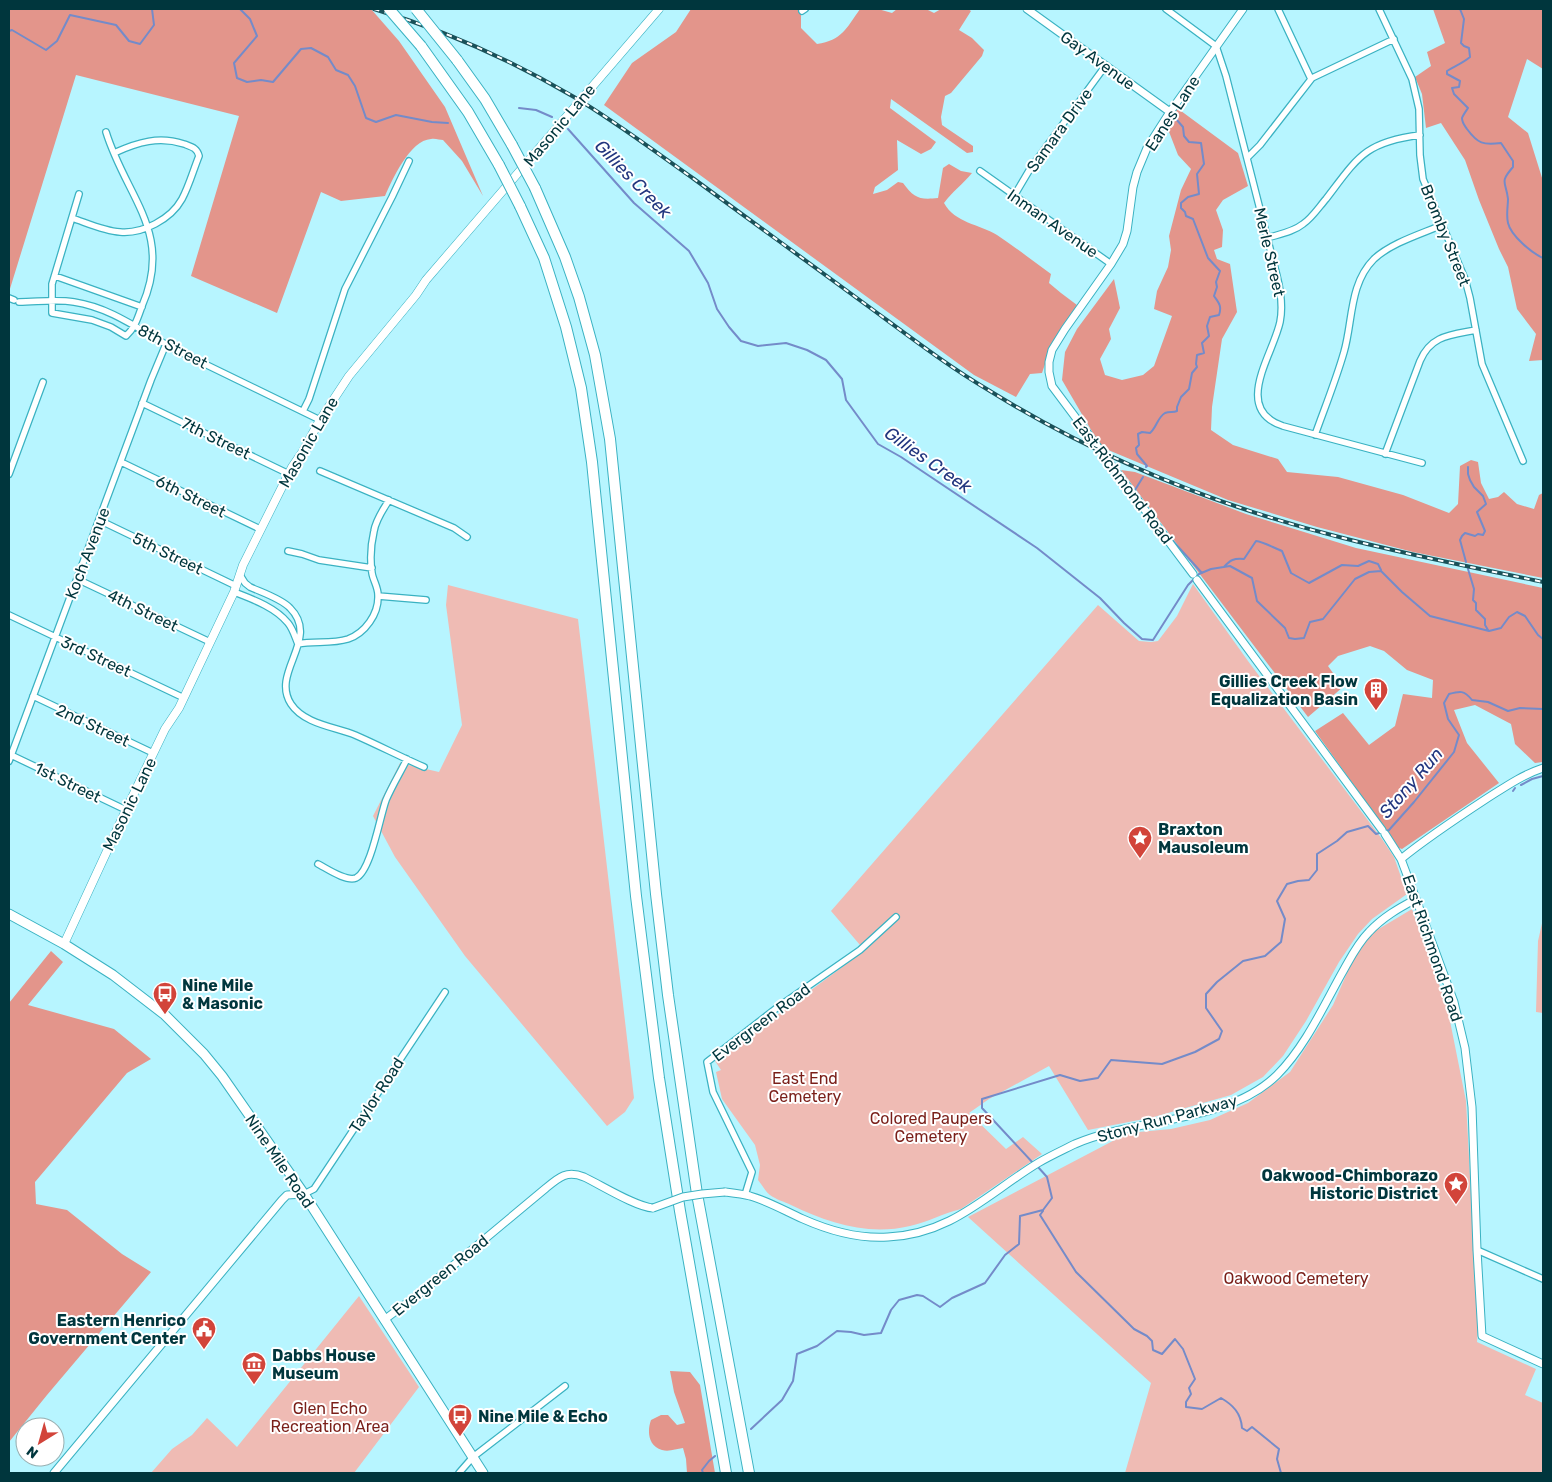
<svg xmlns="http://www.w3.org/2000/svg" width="1552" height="1482" font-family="Rubik,sans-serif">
<rect width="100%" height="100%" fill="#b7f5ff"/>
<path fill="#efbbb4" d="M1193 584 1248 661 1382 839 1394 857 1407 894 1372 919 1358 934 1339 962 1306 1021 1283 1056 1263 1077 1231 1095 1154 1117 1088 1130 1049 1066 989 1099 969 1113 1006 1149 1023 1137 1042 1154 961 1209C944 1213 928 1222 910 1226 868 1236 828 1223 791 1205 785 1202 775 1199 770 1195 766 1192 762 1185 758 1180L760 1165 755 1145 722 1099 716 1072 721 1070 715 1061 864 951 860 945 831 911 1098 605 1139 641 1151 642 1158 641 1177 616Z
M448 585 578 619 634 1098 625 1112 607 1126 465 956 395 857 373 816 400 763 439 772 462 725 446 605Z
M1412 909 1447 1006 1466 1101 1478 1329 1477 1342 1536 1369 1525 1395 1543 1403V1473H1125L1151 1383 968 1217 1128 1133 1171 1129 1210 1120 1248 1103 1290 1072 1333 1005 1362 939Z
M1543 919V1013L1536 1012 1538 941Z
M359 1296 419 1387 354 1473H151L172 1449 192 1435 207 1418 237 1447Z"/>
<path fill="#e3958b" d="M9 9H371L399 41 445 107 483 196 462 161 443 140C440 140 435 138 431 139 410 140 392 180 385 196L341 201 321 192 277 313 191 276 239 116 76 75 9 292Z
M691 9H804L801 14V28L817 44C842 40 846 29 860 9H878L892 13 897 9H926L934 13 941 9H968L971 11 959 30 972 38 984 50 982 56 951 93 945 96 941 117 942 125 973 146V152L967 153 891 99 890 108 936 142 931 149 921 154 897 140 898 170 875 187 873 194 887 190 898 182 903 183C914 198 919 200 938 198L943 168 949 164 961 171 972 173C963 184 952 192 944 203 955 223 979 224 997 235 1015 247 1033 261 1051 274L1049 283 1061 293 1077 305 1052 343 1042 373 1030 374 1016 397 974 375 604 105 632 63 676 32Z
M1433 9H1543V69L1527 59 1508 117 1528 133 1543 181V360L1529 361 1536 334 1517 309 1508 267 1499 249 1479 200 1465 160 1441 123 1426 128 1422 94 1415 77 1431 66 1427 52 1445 43Z
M1177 108 1238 153 1248 186 1223 200 1216 210 1223 230 1222 247 1214 250 1217 259 1230 264 1237 312 1222 339 1212 407 1211 430 1233 445 1278 459 1287 472 1338 477 1403 495 1449 513 1458 504 1460 466 1471 460 1478 462 1481 483 1489 499 1498 497 1504 492 1517 504 1534 509 1539 495 1543 493V578L1413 552 1317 527 1228 500 1101 447 1062 380 1065 352 1077 329 1114 279 1120 308 1109 329 1111 339 1100 359 1105 375 1122 380 1143 375 1154 366 1172 316 1154 309 1157 291 1168 267 1171 250 1169 236 1181 190 1191 169 1178 155 1166 124Z
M1121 470 1135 472 1246 514 1356 548 1543 588V762L1535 763 1515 744 1511 724 1475 705 1454 710 1467 743 1499 783 1402 849 1399 848 1315 731 1343 713 1369 745 1395 726 1403 694 1432 698 1433 680 1407 670 1384 651 1370 646 1338 656 1328 666 1343 687 1308 717Z
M51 951 63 962 28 1005 114 1029 151 1059 127 1073 35 1182 36 1204 67 1210 122 1254 151 1272 47 1395 9 1442V1003Z
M670 1371 690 1372 700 1385 715 1473H687L686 1459 683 1448C676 1449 669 1452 662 1450 648 1446 647 1431 651 1420L661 1415H668L677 1425 685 1423 674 1392Z"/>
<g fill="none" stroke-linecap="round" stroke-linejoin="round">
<path stroke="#748bc9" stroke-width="2" d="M240 9 250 19 257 36 234 63 237 78 247 82 261 80 273 82 301 49 311 48 328 57 336 70 348 75 355 86 366 118 376 122 396 115 432 122 448 123
M1460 9 1464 19 1461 43 1464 46 1469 48 1470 57C1463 63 1455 66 1447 71V74L1460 81 1459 87 1452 88 1454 94 1468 108C1466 111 1463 115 1462 118 1462 123 1465 126 1467 129 1478 144 1483 145 1501 143L1513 161V167C1499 183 1506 181 1508 199 1508 206 1506 215 1508 223 1511 236 1532 253 1543 258
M9 31 12 30 46 50 57 41 70 15 116 25 129 41 140 44 154 25 152 9
M519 108 536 110 552 117
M568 129 634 203 689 251 708 283 717 309 729 327 741 341 758 346 786 343 807 350 826 360 842 379 846 400 878 444 901 457 1037 548 1100 598 1124 623 1142 639 1153 640 1188 585 1199 574 1211 569 1230 566 1252 578 1257 601 1285 628 1289 638 1295 639 1304 638 1310 622 1323 619 1355 579 1369 572 1381 571 1402 592 1430 616 1489 631 1501 628 1509 617 1517 612 1525 616 1538 635 1543 639
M1146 467 1147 466 1137 454 1136 448 1139 445 1138 434 1142 432 1150 433C1157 427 1157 418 1165 413 1170 411 1173 413 1177 411V407L1181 397 1189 389 1192 373 1197 367 1196 364 1197 355 1204 353 1202 343 1209 336 1207 326 1210 317 1219 315C1222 306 1219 303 1214 296L1217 287 1216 282 1220 271 1208 258 1193 219 1186 216 1185 212 1181 208V203L1188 197 1199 194 1197 174 1204 164 1201 143 1189 142 1184 136 1183 127 1176 119
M1141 499 1135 490 1143 477
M1172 540 1202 573
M1466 562 1460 540 1462 536 1465 533 1475 536 1478 534 1483 535 1485 531 1477 512 1486 504 1483 496 1474 487 1470 480 1468 474V467
M1224 567C1230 560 1234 558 1244 559L1256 541C1264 542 1274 548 1282 551L1291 573 1309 583 1342 565 1358 566 1369 561 1378 564 1381 570
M1468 569 1474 589 1473 600 1476 603V610L1485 619V625L1488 630
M1521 785 1532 779 1543 776
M1513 791 1515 788
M1034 1164 982 1108V1099L1060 1075 1080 1081 1098 1078 1111 1060 1162 1064 1195 1052 1219 1039 1222 1031 1206 1008V994L1217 982 1243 961 1265 956 1281 942 1285 919 1277 901 1287 884 1298 881 1309 880 1317 870V854L1337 841 1347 832 1368 826 1376 834 1389 830 1414 802 1454 752 1459 735 1448 719 1444 703 1449 694C1460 691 1464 690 1472 700L1488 702 1508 711 1520 708 1543 709
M1043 1211 1040 1215 1076 1272 1134 1329 1147 1336 1152 1341 1153 1350 1162 1354 1175 1339 1183 1349 1195 1379 1189 1388 1191 1394 1186 1402V1407L1202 1409 1221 1398C1233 1405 1241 1413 1242 1428L1247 1431 1252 1427 1279 1449 1277 1459 1281 1473
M751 1429 782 1400 793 1381 797 1354 817 1346 837 1331 851 1332 864 1335 881 1333 891 1310 899 1300 917 1295 923 1296 940 1307 952 1298 985 1283 1005 1255 1019 1244 1020 1216 1043 1210 1052 1198 1047 1177 1038 1167
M703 1473 702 1470 709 1461 715 1456"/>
<defs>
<path id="minor" d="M1166 9 1216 46 1226 76 1277 276C1281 292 1283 307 1280 322 1273 355 1232 409 1283 426L1422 463
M1278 9 1311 79
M1379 9 1412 79 1419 109 1420 155 1423 179 1465 279 1470 298 1482 364 1523 461
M802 11 805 9
M1247 158 1260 145 1312 78 1394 39
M980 171 1111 264
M79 194 52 284V313L92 320 111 327 126 336C135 328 138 317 142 306 174 233 126 197 106 132
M1014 196 1030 169 1106 65
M72 218C87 223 104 231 120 232 143 234 171 219 182 199 189 186 193 171 199 156 197 148 192 147 184 144 159 136 138 142 114 153
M1267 238C1280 234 1293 232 1303 224 1312 218 1319 207 1326 199 1358 157 1365 142 1420 135
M55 276 142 307
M9 298 14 300
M19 302C37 302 56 299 74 302 113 308 142 332 176 350L320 420
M142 403 289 474
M303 411 309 399 345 289 392 197 409 161
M1315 435C1325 407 1336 380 1344 352 1353 321 1349 284 1374 259 1391 243 1421 234 1442 225
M1385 454 1420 361C1431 335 1451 335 1476 330
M121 462 260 529
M320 471 454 528 467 537
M9 474 43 382
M99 520 236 586
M288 551 302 554 319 560 372 568
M240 575 245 583 250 587C261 592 282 599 290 608 321 639 270 672 291 704 304 724 335 727 355 735 378 745 401 757 424 767
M77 579 210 642
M234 592C252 599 275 607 288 623 293 629 295 637 298 644
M378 596 426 600
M9 615 184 698
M298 644C315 641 332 644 348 639 365 633 379 614 378 595 378 587 373 580 372 573 370 560 371 544 374 531 376 519 383 510 389 500
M33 696 153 753
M11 755 126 810
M9 761 151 380 166 344
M318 864C326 868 346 882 356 878 371 871 380 816 386 800 392 786 400 773 407 759
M304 1194 314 1189 445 992
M745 1195 752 1172 713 1092 707 1062 778 1007 860 950 896 917
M1477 1250 1543 1279
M459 1473 473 1457 565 1386"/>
<path id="tertiary" d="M1027 9 1170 112
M1193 574 1052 386 1049 372V362L1052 350 1065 329 1111 264 1123 244 1127 231 1133 187 1137 172 1147 148 1170 112 1243 9
M1197 580 1382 830
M1385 834 1401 859 1416 899 1454 1002 1465 1048 1472 1107 1477 1250 1482 1336 1543 1364
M1401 859C1428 837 1457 818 1486 799 1505 787 1522 775 1543 768
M725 1192C733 1193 742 1194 750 1196 768 1201 785 1211 803 1219 830 1231 858 1239 888 1237 952 1234 987 1194 1038 1163 1050 1156 1063 1150 1075 1144 1137 1117 1227 1124 1277 1075 1305 1047 1323 1007 1342 973 1350 959 1357 944 1369 932 1383 917 1399 908 1416 899
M384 1320 420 1293 546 1188C559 1177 567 1170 584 1177 601 1185 636 1207 653 1208
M54 1473 282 1200 287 1195 304 1194"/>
<path id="secondary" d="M64 944 126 810 165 729 179 708 234 592 243 565 292 467 303 451 320 420 349 376 416 295 426 280 659 9"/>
<path id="primary" d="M9 914 64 944 113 975 165 1015 204 1054 222 1076 304 1194 483 1473"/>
<path id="motorway" d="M421 46 468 112 499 165
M457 60 485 99 512 145
M535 188 565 257 579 297 595 355 610 439 656 894 668 995 697 1194 749 1473
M520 206 544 258 566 327 581 388 592 462 636 896 659 1078 680 1211 726 1473"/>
</defs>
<use href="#minor" stroke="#3ab2c2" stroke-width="8"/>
<use href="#tertiary" stroke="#3ab2c2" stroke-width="9"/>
<use href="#secondary" stroke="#3ab2c2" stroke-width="9"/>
<use href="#primary" stroke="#3ab2c2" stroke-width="11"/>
<use href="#motorway" stroke="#3ab2c2" stroke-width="12"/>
<use href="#minor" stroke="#fff" stroke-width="5.5"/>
<use href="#tertiary" stroke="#fff" stroke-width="7"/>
<use href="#secondary" stroke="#fff" stroke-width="8"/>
<use href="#primary" stroke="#fff" stroke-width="9"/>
<use href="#motorway" stroke="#fff" stroke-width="10"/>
<defs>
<path id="rail" d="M374 9C444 30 511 60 574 97 616 122 654 151 694 179 751 221 808 262 865 304 906 334 946 365 990 391 1098 458 1220 507 1343 538 1409 555 1476 568 1543 582"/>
</defs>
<use href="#rail" stroke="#1a5159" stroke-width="4"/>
<use href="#rail" stroke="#fff" stroke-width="2" stroke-dasharray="5.5" stroke-linecap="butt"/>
<defs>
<path id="tertiary-bridge" d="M653 1208 683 1197 702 1194 725 1192"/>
<path id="motorway-bridge" d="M389 9 421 46
M416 9 457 60
M512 145 535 188
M499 165 520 206"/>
</defs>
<use href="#tertiary-bridge" stroke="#3ab2c2" stroke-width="9" stroke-linecap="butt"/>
<use href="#motorway-bridge" stroke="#3ab2c2" stroke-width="12" stroke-linecap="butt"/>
<use href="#tertiary-bridge" stroke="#fff" stroke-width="7"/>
<use href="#motorway-bridge" stroke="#fff" stroke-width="10"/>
</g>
<defs>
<symbol id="building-pin" viewBox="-11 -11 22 30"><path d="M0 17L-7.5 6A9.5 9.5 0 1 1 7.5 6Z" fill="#d2443a" stroke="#fff"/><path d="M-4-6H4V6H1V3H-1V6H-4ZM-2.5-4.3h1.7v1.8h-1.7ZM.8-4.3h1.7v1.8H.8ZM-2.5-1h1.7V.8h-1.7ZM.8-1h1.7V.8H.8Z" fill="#fff"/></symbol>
<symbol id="sight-pin" viewBox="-11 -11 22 30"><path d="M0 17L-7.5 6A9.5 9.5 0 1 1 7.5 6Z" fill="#d2443a" stroke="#fff"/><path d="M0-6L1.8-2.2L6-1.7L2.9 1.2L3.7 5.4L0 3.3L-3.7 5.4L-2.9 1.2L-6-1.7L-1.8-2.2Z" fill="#fff"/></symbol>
<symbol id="bus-pin" viewBox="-11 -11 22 30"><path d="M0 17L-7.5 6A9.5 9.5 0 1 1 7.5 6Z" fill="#d2443a" stroke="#fff"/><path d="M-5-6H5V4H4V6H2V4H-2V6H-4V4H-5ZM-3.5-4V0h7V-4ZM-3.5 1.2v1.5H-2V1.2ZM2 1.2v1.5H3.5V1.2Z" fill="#fff"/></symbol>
<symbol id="civic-pin" viewBox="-11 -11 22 30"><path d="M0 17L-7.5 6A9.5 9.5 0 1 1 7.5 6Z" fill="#d2443a" stroke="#fff"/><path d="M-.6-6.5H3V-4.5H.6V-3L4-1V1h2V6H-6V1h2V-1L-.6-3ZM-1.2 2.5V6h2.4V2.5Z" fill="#fff"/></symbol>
<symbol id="museum-pin" viewBox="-11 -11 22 30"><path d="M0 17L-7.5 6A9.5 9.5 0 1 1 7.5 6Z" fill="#d2443a" stroke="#fff"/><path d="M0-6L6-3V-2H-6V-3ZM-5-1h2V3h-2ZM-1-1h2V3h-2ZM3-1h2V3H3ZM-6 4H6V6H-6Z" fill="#fff"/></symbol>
</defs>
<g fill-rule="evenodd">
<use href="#building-pin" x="1362" y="676" width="28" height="38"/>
<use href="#sight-pin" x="1126" y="824" width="28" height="38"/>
<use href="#bus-pin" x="151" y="980" width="28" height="38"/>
<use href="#sight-pin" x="1442" y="1170" width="28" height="38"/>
<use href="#civic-pin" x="190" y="1315" width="28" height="38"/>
<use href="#museum-pin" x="240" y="1350" width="28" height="38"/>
<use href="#bus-pin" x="446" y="1402" width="28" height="38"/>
</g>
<g text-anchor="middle" stroke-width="4" stroke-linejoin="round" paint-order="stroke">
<g font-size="16" fill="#00363d" stroke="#fff">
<text transform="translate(1098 60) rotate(36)" y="6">Gay Avenue</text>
<text transform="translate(1172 113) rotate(-57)" y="6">Eanes Lane</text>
<text transform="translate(559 125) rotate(-50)" y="6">Masonic Lane</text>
<text transform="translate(1059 130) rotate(-54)" y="6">Samara Drive</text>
<text transform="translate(1053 223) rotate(35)" y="6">Inman Avenue</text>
<text transform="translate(1446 235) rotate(68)" y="6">Bromby Street</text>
<text transform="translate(1270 252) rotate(77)" y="6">Merle Street</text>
<text transform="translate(173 346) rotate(28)" y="6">8th Street</text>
<text transform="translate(216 438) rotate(26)" y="6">7th Street</text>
<text transform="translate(308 442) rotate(-60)" y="6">Masonic Lane</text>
<text transform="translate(1123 480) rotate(53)" y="6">East Richmond Road</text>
<text transform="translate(191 496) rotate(26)" y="6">6th Street</text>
<text transform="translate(87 553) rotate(-69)" y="6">Koch Avenue</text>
<text transform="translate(168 553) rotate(26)" y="6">5th Street</text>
<text transform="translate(143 610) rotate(26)" y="6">4th Street</text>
<text transform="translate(96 656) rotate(25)" y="6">3rd Street</text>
<text transform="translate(93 725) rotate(25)" y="6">2nd Street</text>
<text transform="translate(68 782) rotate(26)" y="6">1st Street</text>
<text transform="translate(129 804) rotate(-64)" y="6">Masonic Lane</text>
<text transform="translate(1433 948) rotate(71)" y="6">East Richmond Road</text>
<text transform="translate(761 1022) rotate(-37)" y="6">Evergreen Road</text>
<text transform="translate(376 1095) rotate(-57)" y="6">Taylor Road</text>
<text transform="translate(1167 1118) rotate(-15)" y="6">Stony Run Parkway</text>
<text transform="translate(280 1161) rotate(56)" y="6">Nine Mile Road</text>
<text transform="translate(440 1275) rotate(-39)" y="6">Evergreen Road</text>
</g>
<g font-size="16" font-weight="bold" fill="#00363d" stroke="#fff" text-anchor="start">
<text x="1358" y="687" text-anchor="end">Gillies Creek Flow<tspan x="1358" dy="18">Equalization Basin</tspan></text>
<text x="1158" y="835">Braxton<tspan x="1158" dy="18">Mausoleum</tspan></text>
<text x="182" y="991">Nine Mile<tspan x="182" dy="18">&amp; Masonic</tspan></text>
<text x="1438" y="1181" text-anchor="end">Oakwood-Chimborazo<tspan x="1438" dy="18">Historic District</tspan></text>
<text x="186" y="1326" text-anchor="end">Eastern Henrico<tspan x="186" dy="18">Government Center</tspan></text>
<text x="272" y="1361">Dabbs House<tspan x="272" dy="18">Museum</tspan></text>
<text x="478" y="1422">Nine Mile &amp; Echo</text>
</g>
<g font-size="16" fill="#7a1f19" stroke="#fff">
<text x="805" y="1084">East End<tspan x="805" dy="18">Cemetery</tspan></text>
<text x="931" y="1124">Colored Paupers<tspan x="931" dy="18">Cemetery</tspan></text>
<text x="1296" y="1284">Oakwood Cemetery</text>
<text x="330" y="1414">Glen Echo<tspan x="330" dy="18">Recreation Area</tspan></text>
</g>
<g font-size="18" font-style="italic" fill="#22367f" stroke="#fff">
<text transform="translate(633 179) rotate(46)" y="6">Gillies Creek</text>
<text transform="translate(928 460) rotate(35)" y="6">Gillies Creek</text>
<text transform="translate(1411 783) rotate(-49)" y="6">Stony Run</text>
</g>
</g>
<rect width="1552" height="1482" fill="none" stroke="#00363d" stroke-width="20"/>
<g transform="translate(40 1442) rotate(217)"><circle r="24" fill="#ffffff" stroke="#99afb1"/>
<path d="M0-4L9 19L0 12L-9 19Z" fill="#d2443a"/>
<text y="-8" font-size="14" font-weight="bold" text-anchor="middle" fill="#00363d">N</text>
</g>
</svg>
